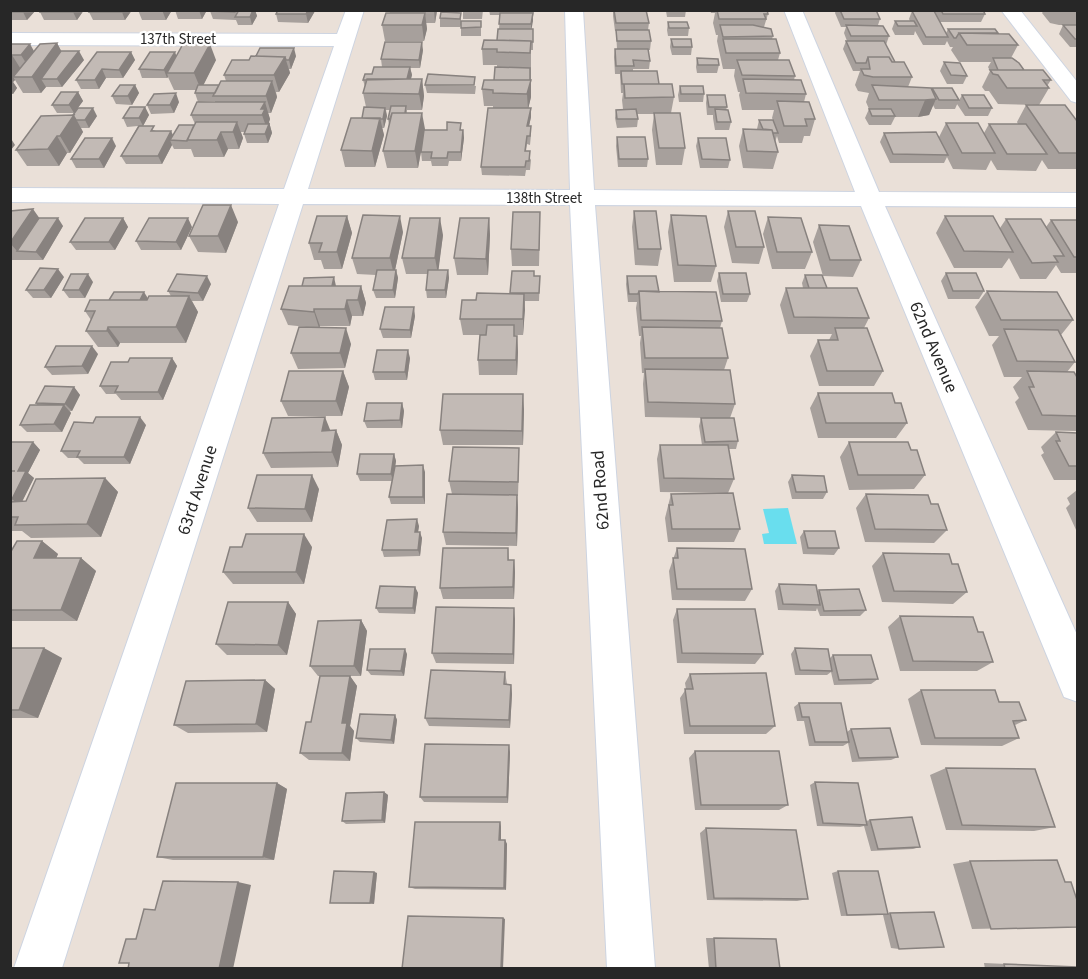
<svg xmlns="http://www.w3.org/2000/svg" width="1088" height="979" font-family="'Source Sans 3',sans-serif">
<rect width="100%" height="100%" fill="#eae0d8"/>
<path fill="#69deee" d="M788 508 797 544H764L762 534 769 533 763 509Z"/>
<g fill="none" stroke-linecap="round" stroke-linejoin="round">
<defs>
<path id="street" d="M346 10H364L308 189 570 190 565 10H583L594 190 855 192 784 10H802L879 192 1078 193V207L885 206 1078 637V702L1064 697 861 206 595 205 655 968H607L570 205 303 204 62 968H14L279 204 10 202V188L284 189 334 46 10 45V33L337 34Z
M1001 10H1020L1078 83V103L1071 101Z"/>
</defs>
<use href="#street" stroke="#cdd4e1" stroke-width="2"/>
<use href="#street" fill="#fff" fill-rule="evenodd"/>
</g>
<path fill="#a7a09c" d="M10 10H36L27 20H10Z
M84 10 77 20H44L40 12Z
M132 10 125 20H93L89 12Z
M138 10H172L166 20H142Z
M175 10H207L202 19H178Z
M255 10 257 16 252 25H238L236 20 213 19 210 11Z
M389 10H437V12L435 23H426L427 29 424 41H385L382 25 390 13Z
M483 10 482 19H463V11Z
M489 10H534L531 29 533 37V50H531V97L528 108H531V117L529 126 531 135 530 145 527 144 526 151 531 160 530 170H526L525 176 482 175 481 167 493 108V106H484L482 89 494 80 497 67V65H483L482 49 497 40 499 29 500 15H490Z
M613 10H646L649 23 648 30 651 41 650 50H648L650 61 649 69H633V71L659 84 674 97 671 113 685 148 682 165H656L652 130 654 114H637L638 119 637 127 617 128 615 118 616 110 623 109 622 100 623 93H621L620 74H615L614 57 615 49H617L616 31H615L613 16Z
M686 10 685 17H667L666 11Z
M710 10H767L768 14 764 27 773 36 772 39 780 53 778 60 795 76 794 80 806 94 804 102 815 119 810 136H804L802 143H779L777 136 775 142 778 152 773 169 743 168 739 146 743 129H757L759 120H773L772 118 774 110H742L739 95 740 92H738L734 76 735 69H723L717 41 718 35H716L713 23 715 13H711Z
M836 10H840L880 19 878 25 889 36 886 45 895 62 912 77 908 87 932 90V88L959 100 955 109H935L933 105 929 115 918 117H895L891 125H869L865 118 869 109 866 102 869 93 858 91 855 85 860 71H853L843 49 846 41H847L844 33 846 27H841L835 13Z
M935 10 985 14 981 22H940L946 33 948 29 998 33 1018 45 1011 58 1024 70 1051 80 1047 86 1049 88 1039 105 998 104 989 91H985L982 87 990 71 988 67 991 62H959L951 50 953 47H950L947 41 945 45H923L915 31 914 35H895L892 29 895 21H910L909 19 912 11 934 12Z
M1044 10H1077V25H1059L1050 23 1042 13Z
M315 11 308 23 278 22 276 14Z
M461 13V21H481V36H461V25L460 27H440V18Z
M668 22 689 28 688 36H668L667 30Z
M1063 25H1077V47H1070L1059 34Z
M671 39 692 47 691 55H672L670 47Z
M57 43 61 51 84 60 62 87H46L41 93H23L15 80 13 82 17 88 13 94H10V44L34 51Z
M423 50 420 68H410L412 75 411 79H422L424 96 422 110H407V113L425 130H447L461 123V130H463L464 138 461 161H449L448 166H432L431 161H422L421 152 418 168H387L383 151 389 125 388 119 390 110H386L387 116 384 128H382L384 135 375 167H345L341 150 362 118 366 107 363 93 365 87 363 80 382 67 381 59Z
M131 52 135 60 123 78H106L99 89H81L76 80Z
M176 56 216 60 203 85H219L226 81 224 75 249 60 296 56 291 69H289L290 73 279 92H276L277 97 271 113H268L270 119 269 122 272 133 268 143H247L244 134 245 132H241L243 138 239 149H228L224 157H194L191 149H174L172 145 162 164H126L121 156 138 126 127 127 123 118 145 107 149 115 143 126 156 131H171L173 135 194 125 195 124 191 115 215 102V101L198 102 195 93 196 90H174L168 77 167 78H142L139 69Z
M697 58 719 65 717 73H697L696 67Z
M944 62 967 76 963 84H947L940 71Z
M135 85 139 93 132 105 116 104 112 96Z
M425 85 476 86 475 94 427 93Z
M680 86 704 94 703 102H679L678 95Z
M78 92 83 101 74 113H57L52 105Z
M707 95 727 107 726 110 731 122 729 130H715L713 118V115H707L706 103Z
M962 95 992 108 988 116H965L957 104Z
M179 102 174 113 151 114 147 105Z
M1026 105 1077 121V169H1048L1042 160 1036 171 997 170 991 160 986 170 953 169 947 157 944 163H890L880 142 884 133 939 137 946 123 984 133 989 124H1018L1017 122Z
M41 116H97L89 128H81L83 132 70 153H67L59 166H27L16 150Z
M617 137 648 159 647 167H618L616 146Z
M698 138 730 160 728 168H700L696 146Z
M116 146 104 168H76L71 159Z
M10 211 39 218 63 226 43 260H10Z
M634 211 661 249 658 266 635 265 632 227Z
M728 211 764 247 759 264 732 263 724 227Z
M671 215 716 266 711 282H674L668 232Z
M347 216 352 233 342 269H324L321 260H314L309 243Z
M945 216 1000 228 1006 219 1046 227 1051 220H1077V273H1061L1056 265 1046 279H1020L1009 258 1002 268H954L936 233Z
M768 217 812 252 805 269H772L763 234Z
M123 218 128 227 115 250H76L70 242Z
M489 218 490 235 488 275H457L454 258Z
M238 222 226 253 198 252 189 236Z
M819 225 861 260 853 277 823 276 813 242Z
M192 227 181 250H141L136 241Z
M540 229 539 266H512L511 249Z
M403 232 395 270H396L398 278 395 298H376L373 290 376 275 357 274 352 258Z
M443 235 438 270H448L449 278 446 298H427L426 290 428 274H406L402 258Z
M719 273 750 294 747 302H721L717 281Z
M946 273 984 291 979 299H948L941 281Z
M805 275 827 288 869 318 864 328 883 371 874 386H819L810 356 818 340H829L832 334H788L780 305 786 288H803L802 283Z
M535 276H540L539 301H525L523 335H514L517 336 518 352 517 375H479L478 360 486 335H463L460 319 476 300 510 293Z
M627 276 722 321 720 328 728 358 724 370 735 404 730 418 738 441 736 449H729L734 479 728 493 660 492 657 459 660 445H702L699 426 701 418H708L645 417 643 384 644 373H642L640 343 641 336H639L636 308 637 302H628L626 284Z
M64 277 51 298H33L26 290Z
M93 282 85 298H69L63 290Z
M211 284 203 301H192L198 312 186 343H120L118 347H98L86 331 91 320 85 311 109 300 148 298 171 296 168 291Z
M336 286H361L366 303 363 316H352L350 326H320L319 328 351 344 345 368 298 369 291 353 316 328 288 325 281 309Z
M987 291 1073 320 1061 335 1075 362 1067 372 1077 377V431L1028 430 1015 402 1019 398 1013 387 1022 377H1004L992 345 999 336H989L975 307Z
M415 316 411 338H383L380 329Z
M98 354 88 374 52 375 45 367Z
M172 358 177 366 163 400H121L116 394H106L100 386 128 362Z
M410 358 407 380H375L373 372Z
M343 371 349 387 342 416H288L281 401Z
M74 387 80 395 72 411H70L71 413 62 432H27L20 425 37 405 36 403Z
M818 393 895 403 907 423 896 438H818L810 408Z
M402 403 404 411 402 428H367L364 421Z
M524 409 523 445H443L440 430Z
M93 423 146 425 130 464H84L78 458H68L61 451Z
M336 430 342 445 338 467 271 468 263 453Z
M1056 432 1077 433V480H1054L1041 455 1044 453 1041 447Z
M10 442H33L40 450 28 473 34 478 22 501H26L105 478 118 492 101 537 31 538 22 531H10Z
M849 442 911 450 925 475 914 489 849 490 840 457Z
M519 448V463L518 496H517L518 508 517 546 446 545 443 532 452 494 449 481Z
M394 454 396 461 395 466 425 472V504H391L389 497 392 481H360L357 474Z
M792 475 827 492 823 499H792L788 482Z
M319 489 312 522H257L248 508Z
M1077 490V532L1066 508 1070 504 1067 498Z
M671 494 740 529 734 542H668L665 518Z
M866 494 931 504 947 530 934 543 865 542 856 508Z
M419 526 418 532 422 538 420 556 384 557 382 550Z
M804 531 839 548 834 555 803 554 800 537Z
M42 541 58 554 56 558H81L96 571 77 621H10V553Z
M312 547 304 584H233L223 572Z
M508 548 509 560H514L515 572 514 599H443L440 588Z
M677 548 752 589 745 601 672 600 669 571Z
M883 553 952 564 967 592 953 604 882 602 872 566Z
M779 584 817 592 819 590 866 610 860 616H820L817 608 816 611 778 610 775 591Z
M415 587 418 593 415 614 379 613 376 608Z
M288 602 296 614 287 655H227L216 644Z
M677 609 763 654 755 664 677 663 673 620Z
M900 616 978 632 993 662 977 671H900L888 627Z
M515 619 514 664 436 663 432 653Z
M361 620 367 631 361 676H322H350L357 686 350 726 354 731 350 761 309 760 300 753 311 722 320 676H318L310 666Z
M10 648 62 658 38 718H10Z
M795 648 830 658 833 655 878 679 871 684 834 685 831 672 827 675H795L791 654Z
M407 654 404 676 371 675 367 670Z
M505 672 507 684 511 685 512 694 510 728 429 726 425 718Z
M690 674 775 726 766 734H684L680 698 686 689 685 683Z
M265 680 275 689 267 732 188 733 174 725Z
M921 690 999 702 1026 720 1015 725 1019 738 1002 746 921 745 908 699Z
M799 703 847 732 851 729 898 757 891 760 852 762 848 743 843 746H809L804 721H797L794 707Z
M395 715 397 720 394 744 360 742 356 738Z
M695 751 788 805 779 810H695L689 758Z
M510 752 508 803 424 802 420 797Z
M946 768 1055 827 1034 831 946 830 930 775Z
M815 782 866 821 870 820 920 847 913 849 871 851 864 826 860 827 817 826 810 785Z
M277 783 287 789 274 860H173L157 857Z
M384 792 388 795 385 823 346 824 342 821Z
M500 822 501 827V840H505L507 844 506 890 415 889 409 887Z
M706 828 808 899 797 901 707 900 700 833Z
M970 861 1077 927 972 929 953 864Z
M838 871 888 913 934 912 899 949 891 948 883 915 841 916 832 873Z
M374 872 377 873 374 904 330 903Z
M706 938H714L780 969H709Z
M984 963 1077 967V969H985Z"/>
<path fill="#88827f" d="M24 10H36L27 20 23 12Z
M74 10H84L77 20 73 12Z
M123 10H132L125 20 122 12Z
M162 10H172L166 20Z
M199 10H207L202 19Z
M253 10H255L257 16 252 25 250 17Z
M308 10 315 11 308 23 306 14Z
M434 10H437L435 23Z
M425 13 427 29 424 41 422 25Z
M533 13V21L531 32V24Z
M422 42 423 50 420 68 419 60Z
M57 43 66 60 41 79 46 87 41 93 32 77Z
M30 44 39 60 31 71 21 55Z
M210 44 216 60 201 90 194 73Z
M294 48 296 56 291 69 289 60Z
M79 51 84 60 62 87 57 79Z
M131 52 135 60 123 78 119 70Z
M175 52 178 60 167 73 168 77 167 78 164 70Z
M12 55 22 71 13 77 15 80 13 82 17 88 13 94 10 91V57Z
M285 57 290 73 279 92 274 75Z
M410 67 412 75 408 88 407 80Z
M102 69 106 78 99 89 95 80Z
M422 79 424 96 422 110 419 94Z
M531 80V97L528 110 527 94Z
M272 81 277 97 271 113 266 96Z
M135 85 139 93 132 105 128 96Z
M78 92 83 101 74 113 69 105Z
M176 93 179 102 174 113 170 105Z
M936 99 929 115 918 117 925 100Z
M265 102 270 119 269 122 272 133 268 143 265 134 267 129 262 115 261 109Z
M145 107 149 115 143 126 139 118Z
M93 108 97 116 89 128 85 120Z
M385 108 387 116 384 128 383 119Z
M531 108V117L527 135V126Z
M422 113 425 129 418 168 415 151Z
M74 115 83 132 70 153 60 136Z
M380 118 384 135 375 167 372 151Z
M237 122 243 138 239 149 233 132Z
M463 130 464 138 461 161V152Z
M171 131 175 140H170L172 145 162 164 158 156Z
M221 132 228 149 224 157 217 140Z
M57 136 67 153 59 166 48 149Z
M10 137 15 145 10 151Z
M112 138 116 146 104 168 99 159Z
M231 205 238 222 226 253 218 236Z
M33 209 45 226 17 251 10 243Z
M347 216 352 233 342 269 337 252Z
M400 216 403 232 394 275 390 258Z
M58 218 63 226 43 260 36 252Z
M123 218 128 227 115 250 109 242Z
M188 218 192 227 181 250 176 242Z
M440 218 443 235 438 274 435 258Z
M489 218 490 235 488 275 486 259Z
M58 269 64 277 51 298 44 290Z
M396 270 398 278 395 298 393 290Z
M448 270 449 278 446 298 445 290Z
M88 274 93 282 85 298 79 290Z
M207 276 211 284 203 301 198 293Z
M334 277 336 286 331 290Z
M361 286 366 303 363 316 358 300Z
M144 292 149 300 138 304Z
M524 294 525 310 523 335V319Z
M189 296 198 312 186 343 176 327Z
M347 300 352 316 350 326 345 309Z
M414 307 415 316 411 338 410 330Z
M314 309 320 326 319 328 314 312Z
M108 327 120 343 118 347 107 331Z
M346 328 351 344 345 368 340 353Z
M517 336 518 352 517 375 516 360Z
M92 346 98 354 88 374 82 366Z
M408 350 410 358 407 380 405 372Z
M172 358 177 366 163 400 158 392Z
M343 371 349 387 342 416 336 401Z
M74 387 80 395 72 411 65 404Z
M523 394 524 409 523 445 522 431Z
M402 403 404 411 402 428 400 420Z
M64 405 71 413 62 432 54 424Z
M140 417 146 425 130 464 124 457Z
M325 417 331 432 322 431Z
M336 430 342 445 338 467 332 452Z
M33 442 40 450 28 473 34 478 20 506 12 499 18 471Z
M394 454 396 461 393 481 391 474Z
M423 465 425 472V504L423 497Z
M312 475 319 489 312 522 305 509Z
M105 478 118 492 101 537 87 524Z
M517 495 518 508 517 546 516 533Z
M417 519 419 526 417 538 415 532Z
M420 532 422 538 420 556 418 550Z
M304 534 312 547 304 584 296 572Z
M42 541 58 554 51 571 34 558Z
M81 558 96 571 77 621 61 610Z
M514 560 515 572 514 599 513 587Z
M415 587 418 593 415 614 413 608Z
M288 602 296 614 287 655 278 645Z
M514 608 515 619 514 664 513 654Z
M361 620 367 631 361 676 354 666Z
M44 648 62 658 38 718 19 710Z
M405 649 407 654 404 676 401 671Z
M350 676 357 686 350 726 354 731 350 761 342 753V723Z
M265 680 275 689 267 732 256 724Z
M511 685 512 694 510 728 509 720Z
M395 715 397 720 394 744 391 740Z
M509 745 510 752 508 803 507 797Z
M277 783 287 789 274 860 263 857Z
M384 792 388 795 385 823 382 820Z
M500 822 501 827V844L499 840Z
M505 840 507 844 506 890 504 888Z
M374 872 377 873 374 904 370 903Z
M238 882 251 885 233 969H219Z
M503 918 505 919 503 969H501Z"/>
<path fill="#c2bab5" stroke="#88827f" stroke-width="1.5" d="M10 10H24L23 12H10Z
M41 10H74L73 12H40Z
M90 10H123L122 12H89Z
M211 10H236L235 12 210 11Z
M239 10H253L250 17H235Z
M278 10H308L306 14H276Z
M614 10H646L649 23H616Z
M717 10H767L768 14H764L766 19H719Z
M840 10H876L880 19H844Z
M941 10H983L985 14H943Z
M912 11H934L948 37H926Z
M441 12 461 13 460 19 440 18Z
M386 13H425L422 25H382Z
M500 13H533L531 24H499Z
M461 21H481V27L461 28Z
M895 21H914L917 26H898Z
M668 22H687L689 28H669Z
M720 25H753L771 29 773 36 723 37Z
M846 25 883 26 889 36H851Z
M1063 25H1077V39H1075Z
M498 29H533V42H531V41L497 40Z
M948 29H995L998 33H959L956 38H954Z
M616 30H649L651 41H617Z
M959 33 1009 34 1018 45H967Z
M671 39H691L692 47H673Z
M723 39H776L780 53H726Z
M484 40 531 41 530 53 497 52V49H482Z
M846 41H884L895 62H892L889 57H868L866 63H856Z
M385 42H422L419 60 381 59Z
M57 43 32 77H13L40 44Z
M10 44H30L21 55H12L10 57Z
M183 44H210L194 73H167Z
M260 48H294L289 60H286L285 57 256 56Z
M615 49H648L650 61 633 60 634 66H616Z
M61 51H79L57 79H41Z
M97 52H131L119 70 102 69 95 80H76Z
M150 52H175L164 70 139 69Z
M251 56 285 57 274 75H224L232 60H249Z
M868 57H889L892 62H904L912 77H873L864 75 861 69H870Z
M697 58 718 59 719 65H698Z
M993 58H1012L1019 63 1024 70H998Z
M737 60H789L795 76 742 75Z
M944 62 960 63 967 76 951 75Z
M374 67H410L407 79 363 80 365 74H372Z
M495 67 530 68V80H494Z
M990 70H1043L1051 80H1043L1049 88H1007L998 75 993 74Z
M621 71H657L659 84H622Z
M428 74 475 77 474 85H425Z
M367 79H422L419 94 363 93Z
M743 79 801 80 806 94 746 93Z
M484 80H531L527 94 493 93V90L482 89Z
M221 81H272L266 96H213Z
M624 84H672L674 97 625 98Z
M120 85H135L128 96H112Z
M198 85H219L215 93H195Z
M872 85 931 88 936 99 925 100H879Z
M680 86H703L704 94H681Z
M932 88H952L959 100H939Z
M61 92H78L69 105H52Z
M176 93 170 105H147L154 94Z
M707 95H725L727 107H709Z
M962 95H984L992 108H969Z
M777 101 809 102 815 119H805L807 126H784Z
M197 102H265L261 109H265L262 115H191Z
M1026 105H1065L1077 121V153H1059Z
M391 106H406L405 113H392L390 119H388Z
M130 107H145L139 118H123Z
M364 107 385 108 383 119 362 118Z
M78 108H93L85 120H76L73 115Z
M488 108H531L527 126H531L530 136H527L525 151H530L529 161H526L525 167H481Z
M636 109 638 119H617L616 110Z
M715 109 728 110 731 122H717Z
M869 109H891L895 116H872Z
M392 113H422L415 151H383Z
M654 113H680L685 148H659Z
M74 115 60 136H57L48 149 16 150 41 116Z
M351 118H380L372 151 341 150Z
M759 120H773L778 133H773L772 130 763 129Z
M196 122H237L233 132H221L217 140H187Z
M447 122 461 123 460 130H463L461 152H448L447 158H431L432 152H421L424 130H447Z
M946 123H978L995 153H962Z
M248 124H269L265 134H244Z
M989 124H1026L1047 154H1007Z
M179 125H194L187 141 170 140Z
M139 126H154L151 131H171L158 156H121Z
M743 129 772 130 778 152 747 151Z
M936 132 948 155 893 154 884 133Z
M617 137H645L648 159H619Z
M85 138H112L99 159H71Z
M698 138H726L730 160 702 159Z
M203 205H231L218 236H189Z
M33 209 10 243V211Z
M634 211H656L661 249H638Z
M728 211H755L764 247H736Z
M513 212H540L539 250 511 249Z
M363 215 400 216 390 258H352Z
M671 215 706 216 716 266 678 265Z
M317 216H347L337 252H319L322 243H309Z
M945 216H993L1013 252 964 251Z
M768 217 801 218 812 252H777Z
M39 218H58L36 252 17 251Z
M85 218H123L109 242H70Z
M149 218H188L176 242 136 241Z
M410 218H440L435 258H402Z
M460 218H489L486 259 454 258Z
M1006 219H1041L1064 256H1054L1058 262 1032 263Z
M1051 220H1077V257H1074Z
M819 225 849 226 861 260H830Z
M40 268 58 269 44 290H26Z
M377 270H396L393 290H373Z
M428 270H448L445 290H426Z
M512 271H534V276H540L539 293H510Z
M719 273H746L750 294H723Z
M946 273H976L984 291H953Z
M71 274H88L79 290H63Z
M177 274 207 276 198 293 168 291Z
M805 275H822L827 288H809Z
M627 276H656L659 292 639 291 638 294H629Z
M334 277 332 286H302L304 278Z
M289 286H361L358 300H347L345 309H314V312L281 309Z
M786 288H857L869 318 794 317Z
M639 291 716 292 722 321 641 320Z
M987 291 1057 292 1073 320H1001Z
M114 292H144L140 300H109Z
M477 293 524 294 523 319H460L462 300H476Z
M149 296H189L176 327H108L107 331H86L95 311H85L90 300H147Z
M385 307H414L410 330 380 329Z
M487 325H514V336H517L516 360H478L480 335H486Z
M299 327 346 328 340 353H291Z
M642 327 722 328 728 358H645Z
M835 328H867L883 371H827L818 340H838Z
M1004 329 1058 330 1075 362 1017 361Z
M56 346H92L82 366 45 367Z
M377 350H408L405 372H373Z
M130 358H172L158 392H115L118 386H100L111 362H128Z
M645 369 730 370 735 404 648 402Z
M289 371H343L336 401H281Z
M1027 371 1074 372 1077 377V416L1042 415 1029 387H1034Z
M45 386 74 387 65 404 36 403Z
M818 393H892L895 403H901L907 423H826Z
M443 394H523L522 431 440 430Z
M367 403H402L400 420 364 421Z
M30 405H64L54 424 20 425Z
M96 417H140L124 457H77L80 451H61L74 422 93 423Z
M325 417 322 431 336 430 332 452 263 453 272 418Z
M701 418H734L738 441 705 442Z
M1056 432 1077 433V466H1069L1056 441H1060Z
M10 442H33L18 471H26L12 499H10V471H15H10Z
M849 442H908L911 450H917L925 475H858Z
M660 445H728L734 479 664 478Z
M453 447 519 448 518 482 449 481Z
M360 454H394L391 474H357Z
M423 465V497H389L395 466Z
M257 475H312L305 509 248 508Z
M792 475 824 476 827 492H796Z
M105 478 87 524 15 525 18 517H10V502L26 501 36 479Z
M733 493 740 529H672L669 505H673L671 494Z
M447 494 517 495 516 533 443 532Z
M866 494 928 495 931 504H938L947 530 875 529Z
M417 519 415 532H420L418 550H382L387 520Z
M804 531H835L839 548H808Z
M246 534H304L296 572H223L230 547H242Z
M17 541H42L34 558H81L61 610H10V553Z
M443 548H508V560H514L513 587 440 588Z
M677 548 745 549 752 589H677L673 558H678Z
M883 553 949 554 952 564H958L967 592 894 591Z
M779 584 816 585 820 605 783 604Z
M380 586 415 587 413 608H376Z
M859 589 866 610 824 611 819 590Z
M228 602H288L278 645 216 644Z
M436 607 514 608 513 654 432 653Z
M677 609H755L763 654 682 653Z
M900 616 973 617 978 632H983L993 662 913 661Z
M361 620 354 666H310L318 621Z
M10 648H44L19 710H10Z
M795 648 828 649 832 671 800 670Z
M370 649H405L401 671 367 670Z
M833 655H871L878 679 839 680Z
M431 670 505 672 504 684 511 685 509 720 425 718Z
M766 673 775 726H690L685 689H693L690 674Z
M320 676H350L342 723H347L342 753H300L306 722H311Z
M265 680 256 724 174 725 186 681Z
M921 690H995L999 702H1019L1026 720 1013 721 1019 738H935Z
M799 703H841L849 742H815L809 717H802Z
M360 714 395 715 391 740 356 738Z
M890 728 898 757 859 758 851 729Z
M425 744 509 745 507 797H420Z
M695 751H779L788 805H701Z
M946 768 1035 769 1055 827 962 825Z
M815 782 858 783 867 825 823 823Z
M176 783H277L263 857H157Z
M384 792 382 820 342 821 346 793Z
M912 817 920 847 878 849 870 820Z
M415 822H500L499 840H505L504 888 409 887Z
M706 828 796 830 808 899 714 898Z
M1057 860 1065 882H1071L1077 900V927L991 929 970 861Z
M334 871 374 872 370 903H330Z
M838 871H878L888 914 847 915Z
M163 881 238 882 219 969H128L129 963H119L126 939H136L144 909 155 910Z
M934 912 944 947 899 949 890 913Z
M408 916 503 918 501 969H402Z
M714 938 776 939 780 969H716Z
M1004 964 1077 967V969H1005Z"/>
<g text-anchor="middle" stroke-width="4.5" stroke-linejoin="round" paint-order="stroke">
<g font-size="15" fill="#272727" stroke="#fff">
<text x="178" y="44">137th Street</text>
<text x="544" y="203">138th Street</text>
</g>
<g font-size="18" fill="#272727" stroke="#fff">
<text transform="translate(934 347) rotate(67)" y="6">62nd Avenue</text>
<text transform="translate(197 490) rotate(-72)" y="6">63rd Avenue</text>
<text transform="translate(600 490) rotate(-94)" y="6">62nd Road</text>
</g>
</g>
<rect width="1088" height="979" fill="none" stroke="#272727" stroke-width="24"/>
</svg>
